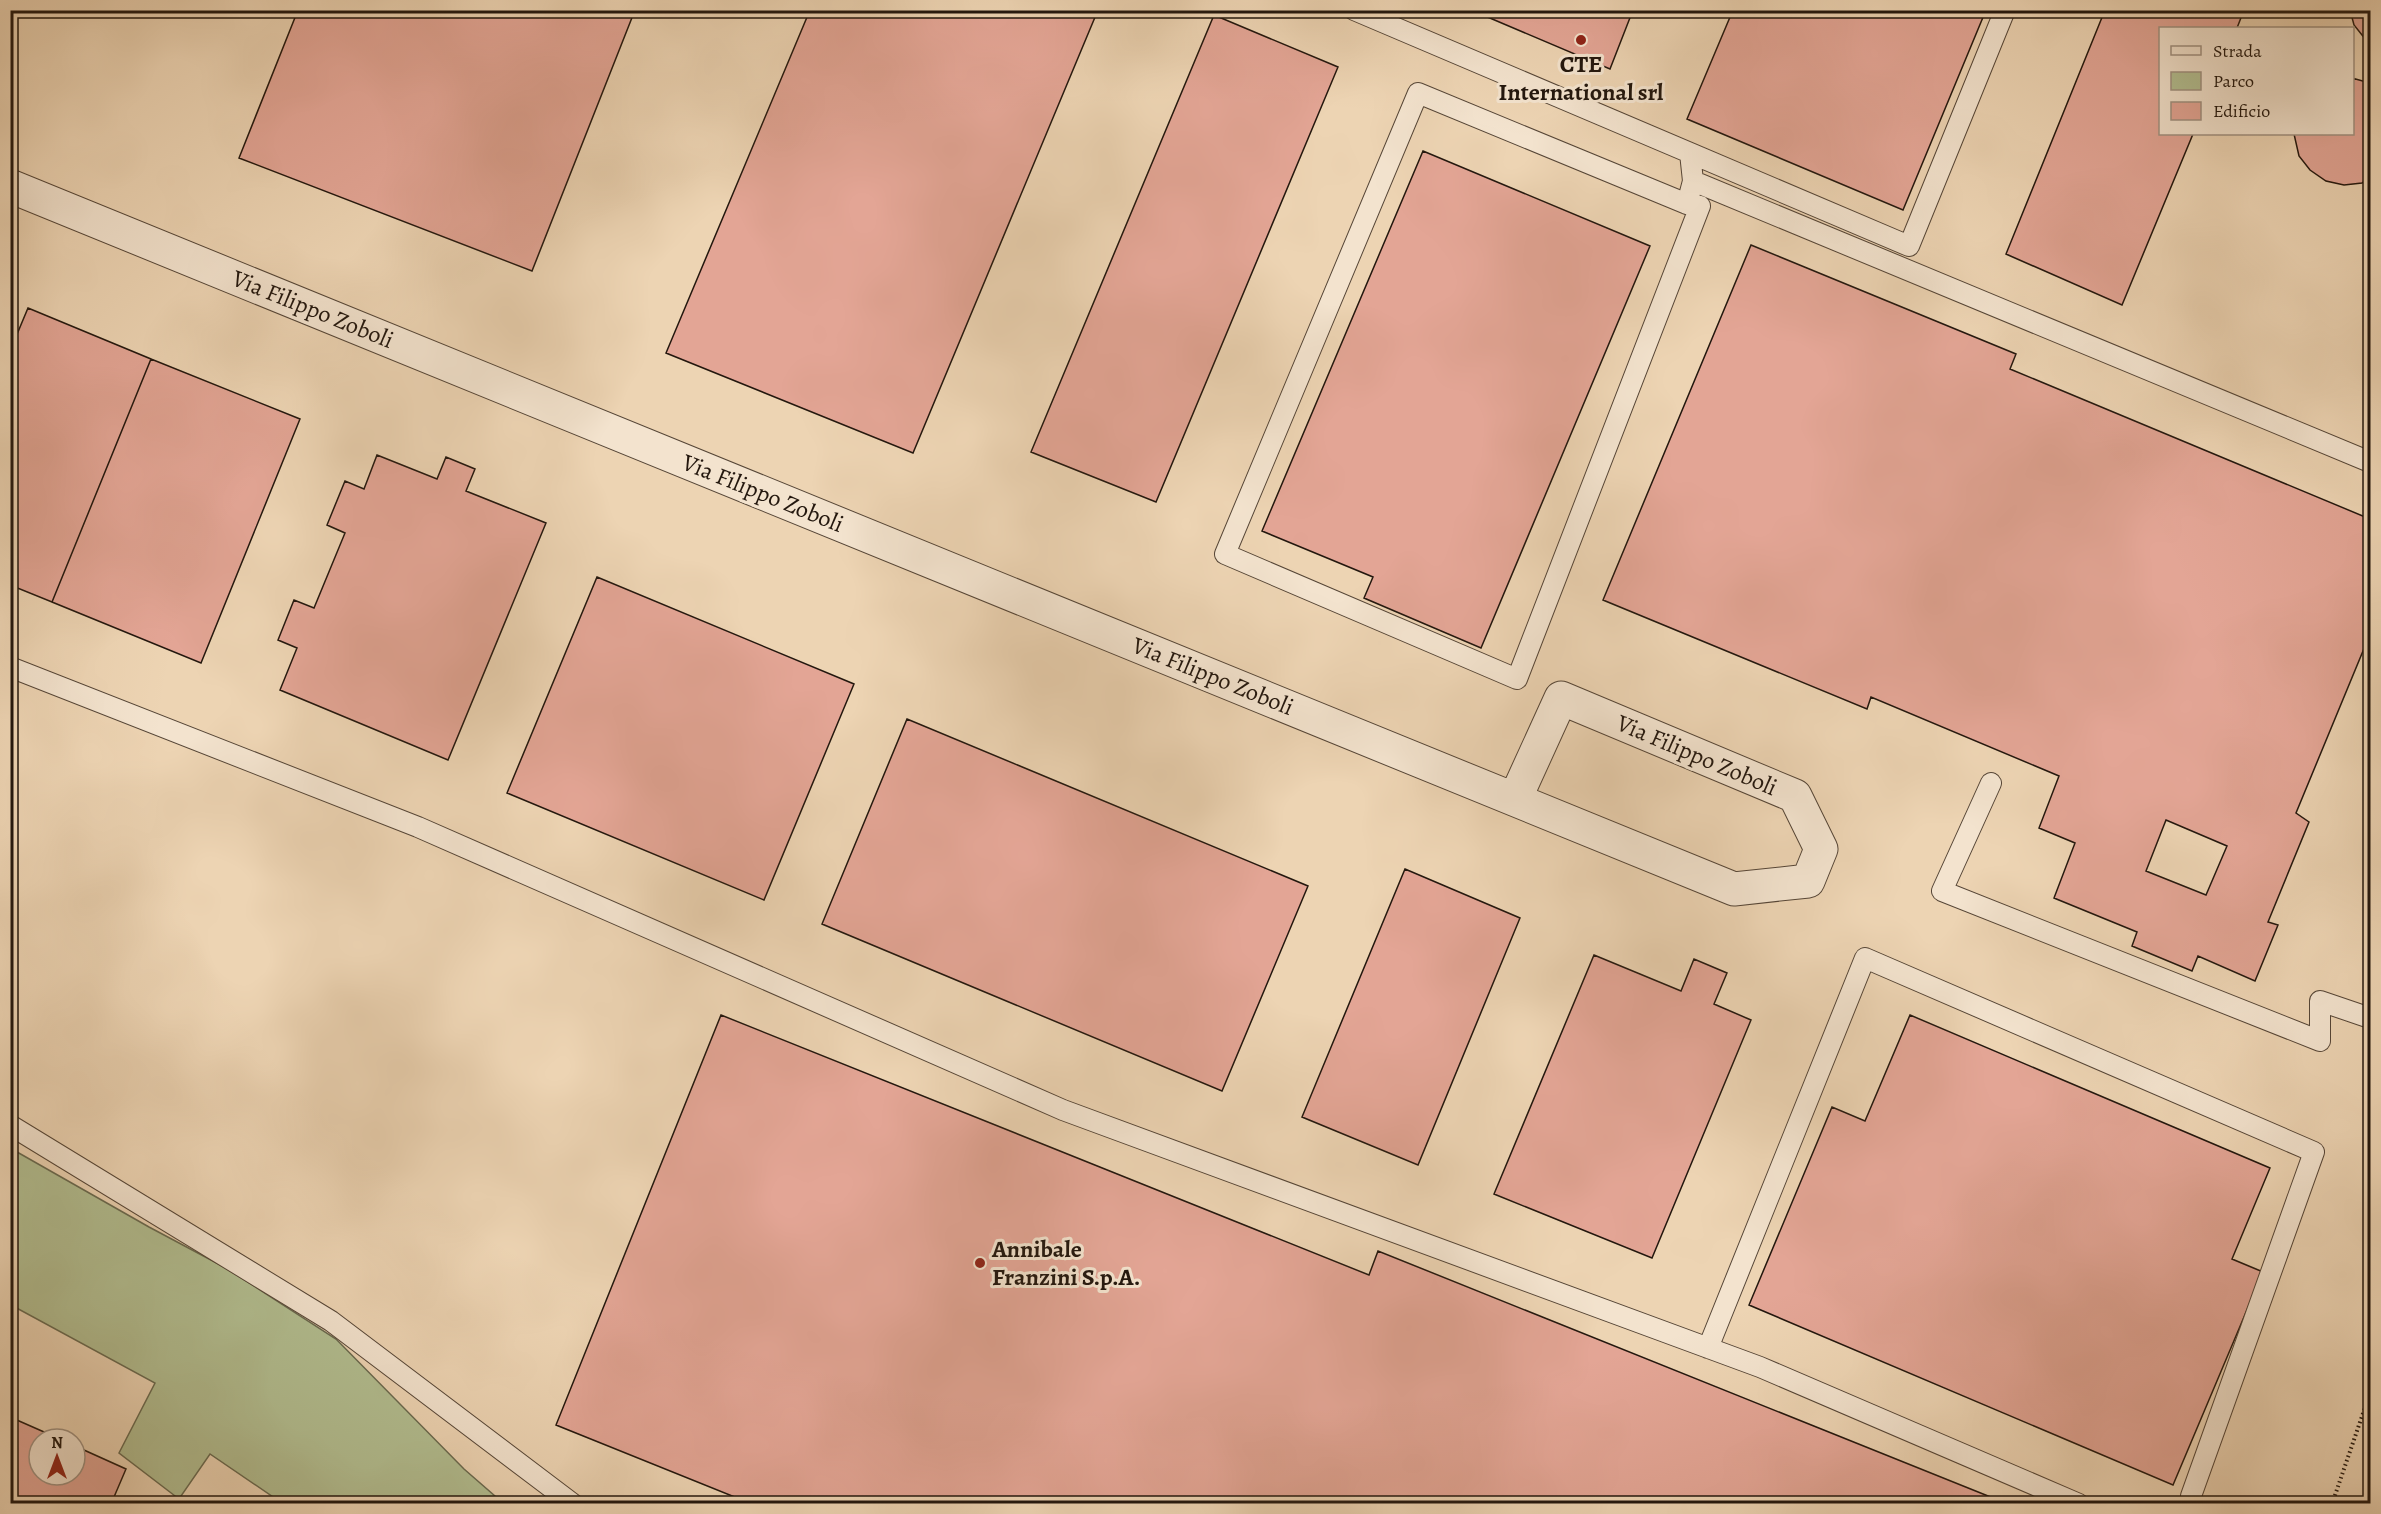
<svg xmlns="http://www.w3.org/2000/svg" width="2381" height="1514" font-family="Alegreya,serif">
<rect width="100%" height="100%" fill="#edd4b3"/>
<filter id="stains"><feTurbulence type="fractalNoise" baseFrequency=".00333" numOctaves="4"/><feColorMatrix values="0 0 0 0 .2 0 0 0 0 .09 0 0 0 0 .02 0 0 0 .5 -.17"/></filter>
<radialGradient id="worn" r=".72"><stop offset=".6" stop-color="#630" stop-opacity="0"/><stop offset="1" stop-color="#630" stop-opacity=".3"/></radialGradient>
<path fill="#b2be91" stroke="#6a6a50" stroke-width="1.5" d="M10 1148 149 1227 226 1268 336 1339 464 1469 503 1503H282L210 1454 179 1499 119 1453 155 1383 11 1305Z"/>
<path fill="#e3a595" stroke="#23170e" stroke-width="1.5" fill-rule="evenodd" d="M298 10H635L532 271 239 158Z
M810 10H1098L913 453 666 353Z
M1471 10H1633L1610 69Z
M1733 10H1986L1903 210 1687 119Z
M2105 10H2244L2237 28H2160V134H2193L2122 305 2006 254Z
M2350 10H2370V45L2354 25Z
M1214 15 1338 67 1156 502 1031 452Z
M2352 78 2370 83V178L2362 183 2344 185 2326 181 2310 170 2299 156 2294 134H2352Z
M1423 151 1650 246 1481 648 1364 598 1373 577 1262 531Z
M1751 245 2016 354 2010 369 2370 519V634L2296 813 2309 822 2268 922 2278 925 2255 981 2198 956 2192 971 2132 946 2137 932 2054 898 2075 843 2039 828 2059 776 1871 697 1867 709 1603 600ZM2166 820 2227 846 2206 895 2146 871Z
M28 308 151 359 52 602 10 585V351Z
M151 359 300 419 201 663 52 602Z
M377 455 437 479 446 457 475 469 466 491 546 523 448 760 280 690 297 648 278 640 294 600 314 608 345 533 327 525 345 481 364 489Z
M597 577 854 684 764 900 507 793Z
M907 719 1308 886 1222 1091 822 924Z
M1405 869 1520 918 1418 1165 1302 1117Z
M1594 955 1681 991 1694 959 1727 973 1714 1004 1751 1020 1652 1258 1494 1194Z
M721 1015 1369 1275 1378 1251 2008 1504H752L556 1425Z
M1910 1015 2270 1168 2232 1259 2263 1272 2173 1485 1749 1305 1832 1107 1865 1121Z
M10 1417 60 1439H39V1475H75V1446L126 1469 111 1504H10Z"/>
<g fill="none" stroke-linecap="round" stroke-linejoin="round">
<defs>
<path id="service" d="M1354 10 1909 246 2005 10
M1693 181 2370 462
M1687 204 1700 206 1517 679 1225 554 1418 93 1687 204 1693 181 1690 153
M10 667 418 827 1063 1110 1760 1367 2079 1504
M1991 783 1942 891 2320 1041V1001L2370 1018
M10 1125 331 1321 573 1504
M1708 1348 1865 958 2314 1152 2191 1496"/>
<path id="minor" d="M10 186 1734 889 1808 881 1821 849 1795 796 1561 698 1515 799"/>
</defs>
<use href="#service" stroke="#564637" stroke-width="22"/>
<use href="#minor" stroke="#564637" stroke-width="35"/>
<path stroke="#23170e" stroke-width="4" stroke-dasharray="1.5 3" stroke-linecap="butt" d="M2332 1504 2370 1393"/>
<use href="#service" stroke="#f3e3ce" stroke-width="20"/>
<use href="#minor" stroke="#f3e3ce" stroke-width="33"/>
</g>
<g fill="#8f2418" stroke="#f3e3ce" stroke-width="2">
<circle cx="1581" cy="40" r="6"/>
<circle cx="980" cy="1263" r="6"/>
</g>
<g text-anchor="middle" stroke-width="6" stroke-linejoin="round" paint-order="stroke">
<g font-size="24" font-weight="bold" fill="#23170e" stroke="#f3e3ce">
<text x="1581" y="72">CTE<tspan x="1581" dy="28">International srl</tspan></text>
<text x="992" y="1257" text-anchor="start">Annibale<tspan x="992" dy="28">Franzini S.p.A.</tspan></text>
</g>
<g font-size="24" fill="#23170e" stroke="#f3e3ce">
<text transform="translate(313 309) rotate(22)" y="8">Via Filippo Zoboli</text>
<text transform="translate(763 493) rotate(22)" y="8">Via Filippo Zoboli</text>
<text transform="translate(1213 676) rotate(22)" y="8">Via Filippo Zoboli</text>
<text transform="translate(1697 755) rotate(23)" y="8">Via Filippo Zoboli</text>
</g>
</g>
<rect width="2381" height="1514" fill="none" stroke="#edd4b3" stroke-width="36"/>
<rect x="12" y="12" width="2357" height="1490" fill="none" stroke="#23170e" stroke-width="3"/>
<rect x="18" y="18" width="2345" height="1478" fill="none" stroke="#23170e" stroke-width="1.5"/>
<rect x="2159" y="27" width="195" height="108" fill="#f3e3ce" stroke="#a09181" stroke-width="1.5"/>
<rect x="2171" y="46" width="30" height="9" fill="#f3e3ce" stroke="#a09181" stroke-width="1.5"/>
<text x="2213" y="57" font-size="18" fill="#23170e">Strada</text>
<rect x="2171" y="72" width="30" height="18" fill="#b2be91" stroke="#a09181" stroke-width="1.5"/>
<text x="2213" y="87" font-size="18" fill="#23170e">Parco</text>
<rect x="2171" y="102" width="30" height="18" fill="#e3a595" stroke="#a09181" stroke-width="1.5"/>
<text x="2213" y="117" font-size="18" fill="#23170e">Edificio</text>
<g transform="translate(57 1457)"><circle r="28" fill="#f3e3ce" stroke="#a09181" stroke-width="1.5"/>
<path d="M0-4.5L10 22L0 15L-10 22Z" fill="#8f2418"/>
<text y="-9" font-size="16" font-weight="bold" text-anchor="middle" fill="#23170e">N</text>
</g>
<rect width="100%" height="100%" filter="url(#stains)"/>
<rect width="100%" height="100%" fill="url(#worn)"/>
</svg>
